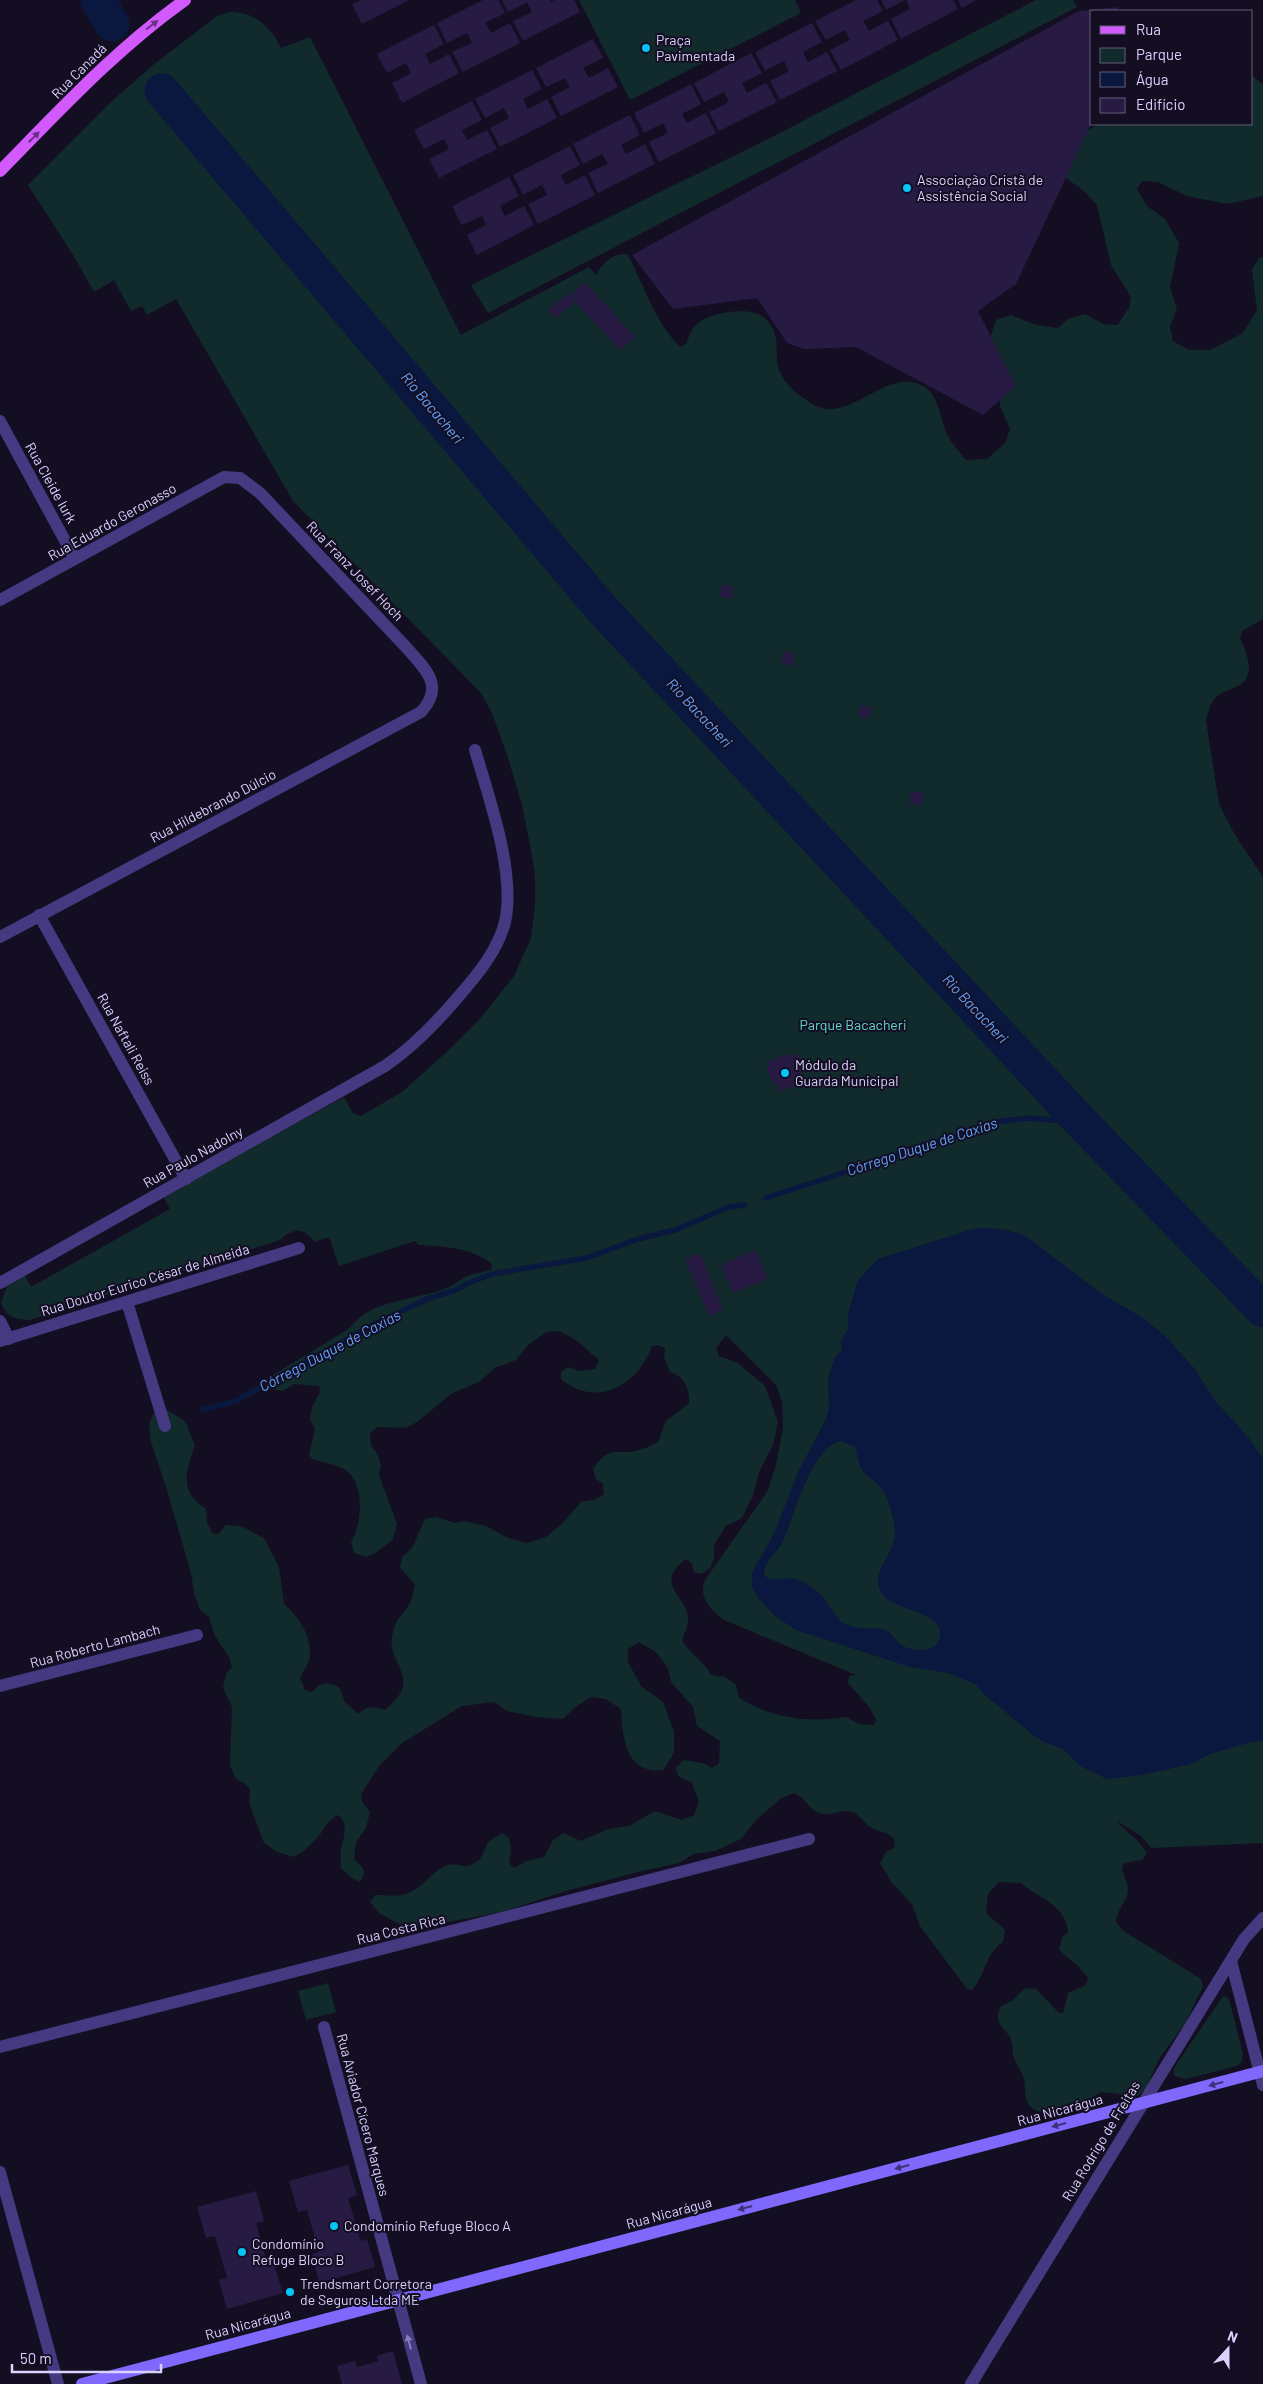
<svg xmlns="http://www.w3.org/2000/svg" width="1263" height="2384" font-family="Barlow,sans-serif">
<rect width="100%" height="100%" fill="#140e23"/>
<path fill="#112a2c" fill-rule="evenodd" d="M579 0H795L801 13 630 100Z
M1036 0H1073L1077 7 488 313 471 285 772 137Z
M229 12C254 11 271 27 281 48L310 37 461 335 589 267 596 275C602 263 613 253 627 254 635 266 635 271 641 282 651 305 662 329 680 347L686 344C688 339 690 332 694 327 705 312 751 305 765 318 784 337 772 356 780 372 786 387 805 401 819 407 850 420 885 371 919 384 940 392 939 419 948 436 952 444 960 452 966 460L987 459 1005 443 1010 429 1000 406 998 373 989 341 996 320 1011 315 1036 325 1058 328 1068 319 1084 314 1104 324 1117 325 1129 308 1131 297 1111 265 1097 205 1083 190 1058 173 1082 134 1098 124H1252V75L1263 85V196L1227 204 1187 196 1158 182 1142 181 1137 189 1147 206 1165 219 1179 243 1170 288 1177 309 1170 327 1173 341 1189 350H1210L1243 333 1257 310 1252 269 1260 257H1263V619L1242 631 1240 638C1246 651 1256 674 1241 684 1234 689 1223 691 1216 697 1210 703 1208 713 1206 721L1219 804 1235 835 1263 877V1843L1151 1848 1141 1836 1117 1821C1125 1833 1141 1839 1147 1854L1142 1860 1124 1863 1122 1870C1136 1900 1121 1896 1116 1922L1122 1930 1201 1979 1203 1986 1186 2022 1159 2059 1146 2089 1137 2096 1125 2099 1119 2094 1101 2092C1088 2101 1046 2121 1032 2108 1022 2100 1027 2086 1023 2076 1020 2069 1015 2062 1013 2055 1012 2051 1013 2047 1012 2043 1009 2028 991 2026 1001 2006L1013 2000 1025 1988 1036 1989 1059 2013H1063L1068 1993 1086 1985 1088 1978C1079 1964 1069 1961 1059 1949L1062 1937 1068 1932C1065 1903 1040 1900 1021 1883L999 1882 988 1894 986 1913 1005 1930 1003 1942C984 1955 986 1974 972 1990L967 1989 920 1926 912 1904 892 1883 880 1863 886 1852 895 1847 894 1839C885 1830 879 1833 870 1827 863 1822 858 1812 848 1811 838 1810 826 1819 814 1810 805 1804 808 1800 794 1793L780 1799 756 1820 741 1839 715 1851 693 1854 679 1863 638 1872 566 1891 502 1912 415 1928 397 1923 379 1913 370 1902 375 1895C384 1895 397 1897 406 1894 432 1884 438 1855 466 1867L480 1860 488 1842 502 1833 509 1838 511 1850 509 1863 514 1868 527 1861 544 1857 553 1840 564 1833 581 1841 608 1829 629 1826 655 1811 682 1820 694 1815 699 1802 692 1783 678 1776 676 1767 684 1760 703 1763 712 1768 719 1763 720 1741 697 1726 693 1707 671 1682 668 1668 656 1652 639 1642 628 1649V1662L641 1686 663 1702 674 1731V1753L663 1770C658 1770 652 1771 647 1769 624 1763 622 1729 621 1709L606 1699 591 1697 574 1708 563 1719 536 1717 507 1711 494 1702 462 1706 402 1743 379 1766 361 1794 362 1802 370 1812 366 1828 356 1842 354 1859 363 1868 364 1874 360 1882 352 1878 341 1868C341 1862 340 1854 341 1848 344 1836 349 1824 338 1815 329 1819 327 1825 321 1833 313 1843 305 1851 293 1857L277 1852 264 1843 249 1803 250 1790 245 1784 236 1779 230 1766 232 1707 223 1688 226 1674 232 1667 229 1657 215 1636 209 1617 200 1610 194 1593 191 1573 166 1487 151 1442 149 1424 154 1412 166 1409 185 1421 195 1445C186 1472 178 1491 206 1509L207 1522 213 1534H218L226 1525 241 1526 264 1538 279 1567 284 1604C299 1618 311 1634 310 1656 309 1663 303 1672 300 1678L305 1690 312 1692C321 1682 326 1681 339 1687L345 1702 358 1714C368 1706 374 1706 385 1710 425 1677 387 1666 392 1637 396 1616 401 1618 410 1603 413 1598 414 1590 415 1584L400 1568 402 1557 412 1548 425 1519 436 1517 455 1523 464 1521 486 1526 508 1538 527 1543 546 1537 562 1524 581 1502 596 1499 604 1494 603 1484 596 1479 593 1469C611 1442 617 1457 639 1450 645 1449 652 1445 658 1442L666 1421 689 1403C690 1389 684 1376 670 1372L664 1357 665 1348 657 1345 652 1346C638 1385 597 1409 561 1379V1372L568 1367 579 1371 595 1369 599 1360 576 1340 559 1331 546 1332 528 1345 516 1360 495 1368 479 1382 451 1394 417 1422 405 1428 377 1427 370 1433 371 1445 378 1455 381 1466 379 1475 397 1524 393 1539 377 1552 366 1557 354 1553 351 1542C362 1524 365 1485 347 1471 341 1466 321 1462 313 1459L309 1455 315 1429 310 1419 312 1407 320 1392 319 1386 294 1384 283 1391 267 1388 266 1383 273 1375 350 1328C368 1300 416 1300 444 1289 453 1286 460 1279 468 1276 475 1273 483 1272 491 1270L492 1264C471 1247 445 1247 419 1245L415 1241 339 1266 329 1237 314 1242C304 1226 292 1229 280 1240L30 1320C16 1320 6 1317 1 1303L7 1286 24 1274 31 1287 170 1209 163 1196 344 1097 353 1113 361 1116 402 1092 451 1048 479 1020 514 976 531 938 535 905V875L531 850 522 805 508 758 492 713 481 693 293 501 176 299 147 315 142 306 131 311 114 280 94 292 75 258 28 185 112 101 153 65 217 16ZM726 1335 776 1385 782 1401 783 1428 776 1465 767 1492 707 1577C696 1595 709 1609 724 1620L856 1675 849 1676 848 1683 870 1708 876 1720 874 1725 859 1724 846 1717C808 1723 772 1718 739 1698L736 1685 725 1677 711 1675C704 1661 690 1654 682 1640 684 1634 688 1627 688 1621 690 1596 651 1586 686 1559L692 1564 694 1572 702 1574 710 1568 714 1559V1545L726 1526 742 1518 753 1495 759 1472 773 1445 778 1422 765 1386 738 1363 719 1356 716 1348Z
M328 1983 336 2012 306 2020 298 1991Z
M1223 1996 1228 1997 1230 2003 1243 2054 1242 2061 1237 2066 1186 2079 1174 2076V2068Z"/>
<path fill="#0a183f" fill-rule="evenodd" d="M981 1228C997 1228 1012 1230 1027 1237L1099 1292 1143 1318 1165 1336 1194 1368 1216 1402 1248 1437 1263 1459V1741L1251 1742 1210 1754 1191 1764 1142 1775 1107 1779 1080 1766 1063 1749 1044 1742 1033 1735 985 1695 975 1684 948 1673 910 1667 796 1630 775 1616 758 1598 752 1587V1572L774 1534 798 1472 826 1419 829 1407 828 1379 835 1357 842 1350 840 1342 848 1329V1314L858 1280 878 1259 966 1231ZM841 1441 854 1446C858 1454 858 1465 863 1471 869 1478 877 1482 882 1489 888 1497 895 1522 895 1532 896 1553 869 1572 881 1592 893 1613 945 1609 940 1637 940 1642 935 1646 931 1648 921 1652 906 1650 899 1643 894 1638 892 1633 885 1630 871 1626 858 1631 845 1624 832 1617 829 1601 818 1592 812 1587 803 1581 795 1579 784 1576 773 1584 764 1575 765 1558 778 1553 784 1539 794 1515 812 1446 841 1441Z"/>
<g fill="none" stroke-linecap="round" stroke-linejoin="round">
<path stroke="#0a183f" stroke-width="5.5" d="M766 1198 1002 1121 1031 1118 1082 1123
M202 1410 236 1401 373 1325 427 1299 456 1290 466 1284 492 1274 586 1258 638 1239 675 1230 729 1207 744 1205"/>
<path stroke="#0a183f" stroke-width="35" d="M98 0 112 24
M162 91 602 609 1082 1123 1263 1310"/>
</g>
<path fill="#271b43" d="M361 0H409L362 24 352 4Z
M483 0H498L505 13 485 23 491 33 510 23 520 43 463 72 452 52 472 43 467 33 447 43 437 23Z
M502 0H550L551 2 555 0H574L580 12 523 41 513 21 532 12 527 2 508 12Z
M856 0H877L883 11 863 21 869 31 888 21 898 40 841 70 830 50 850 40 845 30 826 40 815 21Z
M881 0H905L886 10Z
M906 0H953L958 9 901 39 891 19 910 9Z
M958 0H976L962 8Z
M1117 7 1120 11H1092V122L1016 284 978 311 1016 386 983 415 856 347 804 349 787 343 757 298 673 309 632 255 1079 11Z
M812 23 822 42 803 52 808 62 827 52 837 71 780 100 770 81 789 71 784 61 765 71 755 52Z
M434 25 444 44 425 54 430 64 449 54 459 73 402 103 392 83 411 73 406 63 387 73 377 54Z
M593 39 603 58 583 68 589 78 608 68 618 87 561 116 551 97 570 87 565 78 546 87 536 68Z
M751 53 762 73 742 83 747 93 766 83 777 102 719 131 709 112 729 102 724 92 704 102 694 83Z
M532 70 542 89 523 99 528 109 547 99 557 118 500 147 490 128 509 118 504 108 485 118 475 99Z
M691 84 701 104 682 114 687 123 706 113 716 133 659 162 649 142 668 133 663 123 644 133 634 113Z
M472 101 482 120 462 130 467 140 487 130 497 149 439 178 429 159 449 149 444 139 424 149 414 130Z
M630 115 640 135 621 145 626 154 645 144 655 164 598 193 588 173 608 164 602 154 583 164 573 144Z
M570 146 580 165 561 175 566 185 585 175 595 195 538 224 528 204 547 195 542 185 523 195 513 175Z
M509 177 519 196 500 206 505 216 524 206 534 225 477 255 467 235 486 225 482 216 462 225 452 206Z
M585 282 635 337 620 350 570 296Z
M568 294 575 303 554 318 548 309Z
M721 585 733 586 732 598 720 597Z
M784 651 795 654 792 666 781 663Z
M860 705 871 707 870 718 858 717Z
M911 792 923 793 922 805 910 804Z
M789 1053 791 1057 799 1054 806 1071 798 1074 801 1083 780 1092 776 1083 773 1084 766 1067 769 1066 767 1062Z
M755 1250 768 1279 733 1293 721 1265Z
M700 1253 723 1310 709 1316 685 1259Z
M348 2165 357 2195 348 2198 361 2241 367 2239 375 2267 319 2283 312 2254 319 2252 307 2210 298 2212 289 2181Z
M256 2191 264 2221 256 2223 268 2267 274 2265 283 2293 227 2309 219 2280 227 2278 215 2236 206 2238 197 2207Z
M393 2351 402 2384H342L337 2366 355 2361 357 2367 379 2361 377 2356Z"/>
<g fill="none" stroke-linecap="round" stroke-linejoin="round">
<path stroke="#453a81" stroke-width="12" d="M0 421 75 559
M0 600 224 477 240 478 260 493 405 646C424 668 446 685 421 712L0 937
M39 915 186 1179
M0 1283 385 1066C413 1047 437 1022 459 996 478 974 498 950 505 922 516 873 489 798 475 750
M127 1302 165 1426
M0 1321 9 1339
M0 1341 299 1248
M0 1686 197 1635
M1231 1961 1263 2085
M324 2027 421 2384
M0 2047 809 1839
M0 2172 58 2384
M971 2384 1244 1939 1263 1918"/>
<path stroke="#7e69fc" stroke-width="12" d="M82 2384 1263 2071"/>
<path stroke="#d25afc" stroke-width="12" d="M0 171C59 111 116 49 185 0"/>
</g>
<defs><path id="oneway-solid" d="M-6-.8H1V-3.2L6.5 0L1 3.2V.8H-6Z" transform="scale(1.25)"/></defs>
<g fill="#693085">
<use href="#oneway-solid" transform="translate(152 25) rotate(-37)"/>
<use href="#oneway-solid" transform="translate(34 137) rotate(-45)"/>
</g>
<g fill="#3e327a">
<use href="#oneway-solid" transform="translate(1216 2084) rotate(165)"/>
<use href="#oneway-solid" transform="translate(1059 2125) rotate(165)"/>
<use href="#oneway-solid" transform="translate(902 2167) rotate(165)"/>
<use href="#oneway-solid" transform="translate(745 2208) rotate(165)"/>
</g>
<use fill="#887eb9" href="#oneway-solid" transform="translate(409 2342) rotate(-105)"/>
<g fill="#04c3f6" stroke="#140e23" stroke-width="2">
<circle cx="646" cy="48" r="5"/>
<circle cx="907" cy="188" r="5"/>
<circle cx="785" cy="1073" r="5"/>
<circle cx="334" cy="2226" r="5"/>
<circle cx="242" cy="2252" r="5"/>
<circle cx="290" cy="2292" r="5"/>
</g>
<g text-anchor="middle" stroke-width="4" stroke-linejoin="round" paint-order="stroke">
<g font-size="14" fill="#dbd1fe" stroke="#140e23" text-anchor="start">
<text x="656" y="45">Praça<tspan x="656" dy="16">Pavimentada</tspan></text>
<text x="917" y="185">Associação Cristã de<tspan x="917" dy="16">Assistência Social</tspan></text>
<text x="795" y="1070">Módulo da<tspan x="795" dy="16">Guarda Municipal</tspan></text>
<text x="344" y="2231">Condomínio Refuge Bloco A</text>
<text x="252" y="2249">Condomínio<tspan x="252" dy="16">Refuge Bloco B</tspan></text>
<text x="300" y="2289">Trendsmart Corretora<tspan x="300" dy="16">de Seguros Ltda ME</tspan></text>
</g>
<g font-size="14" fill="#dbd1fe" stroke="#140e23">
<text transform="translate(79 71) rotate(-45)" y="5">Rua Canadá</text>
<text transform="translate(51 483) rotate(61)" y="5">Rua Cleide Iurk</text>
<text transform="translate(112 522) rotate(-29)" y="5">Rua Eduardo Geronasso</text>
<text transform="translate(355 571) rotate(46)" y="5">Rua Franz Josef Hoch</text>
<text transform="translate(213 806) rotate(-28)" y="5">Rua Hildebrando Dúlcio</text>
<text transform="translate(126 1039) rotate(61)" y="5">Rua Naftali Reiss</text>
<text transform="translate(193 1157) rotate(-29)" y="5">Rua Paulo Nadolny</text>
<text transform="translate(145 1280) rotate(-17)" y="5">Rua Doutor Eurico César de Almeida</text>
<text transform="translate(95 1646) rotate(-15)" y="5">Rua Roberto Lambach</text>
<text transform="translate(401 1929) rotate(-14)" y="5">Rua Costa Rica</text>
<text transform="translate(1060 2110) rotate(-15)" y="5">Rua Nicarágua</text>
<text transform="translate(363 2115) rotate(75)" y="5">Rua Aviador Cícero Marques</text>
<text transform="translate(1101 2141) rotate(-59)" y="5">Rua Rodrigo de Freitas</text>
<text transform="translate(669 2213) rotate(-15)" y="5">Rua Nicarágua</text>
<text transform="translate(248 2324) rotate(-15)" y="5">Rua Nicarágua</text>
</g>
<g font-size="14" fill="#5eddcc" stroke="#140e23">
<text x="853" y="1030">Parque Bacacheri</text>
</g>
<g font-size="15" font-style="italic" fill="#60a3fc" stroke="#140e23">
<text transform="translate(432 408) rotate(50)" y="5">Rio Bacacheri</text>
<text transform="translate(699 713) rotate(47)" y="5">Rio Bacacheri</text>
<text transform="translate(975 1009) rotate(47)" y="5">Rio Bacacheri</text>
<text transform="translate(922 1147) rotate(-18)" y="5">Córrego Duque de Caxias</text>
<text transform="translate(330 1351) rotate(-28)" y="5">Córrego Duque de Caxias</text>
</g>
</g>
<rect x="1090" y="10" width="162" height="115" fill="#140e23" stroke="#645c7b"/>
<rect x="1100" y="26" width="25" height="8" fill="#d25afc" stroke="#645c7b"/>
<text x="1136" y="35" font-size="15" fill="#dbd1fe">Rua</text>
<rect x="1100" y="48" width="25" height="15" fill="#112a2c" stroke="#645c7b"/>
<text x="1136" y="60" font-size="15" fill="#dbd1fe">Parque</text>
<rect x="1100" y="72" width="25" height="15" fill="#0a183f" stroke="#645c7b"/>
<text x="1136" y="85" font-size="15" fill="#dbd1fe">Água</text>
<rect x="1100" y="98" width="25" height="15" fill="#271b43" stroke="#645c7b"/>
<text x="1136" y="110" font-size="15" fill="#dbd1fe">Edifício</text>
<g transform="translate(1228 2349) rotate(21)" stroke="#140e23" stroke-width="4" paint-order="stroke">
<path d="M0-4L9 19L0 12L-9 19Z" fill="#dbd1fe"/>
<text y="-8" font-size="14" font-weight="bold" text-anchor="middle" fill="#dbd1fe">N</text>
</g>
<path d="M12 2364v8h149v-8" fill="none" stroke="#dbd1fe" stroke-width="2.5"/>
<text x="20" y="2364" font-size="15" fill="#dbd1fe" stroke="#140e23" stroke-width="4" paint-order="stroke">50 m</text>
</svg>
